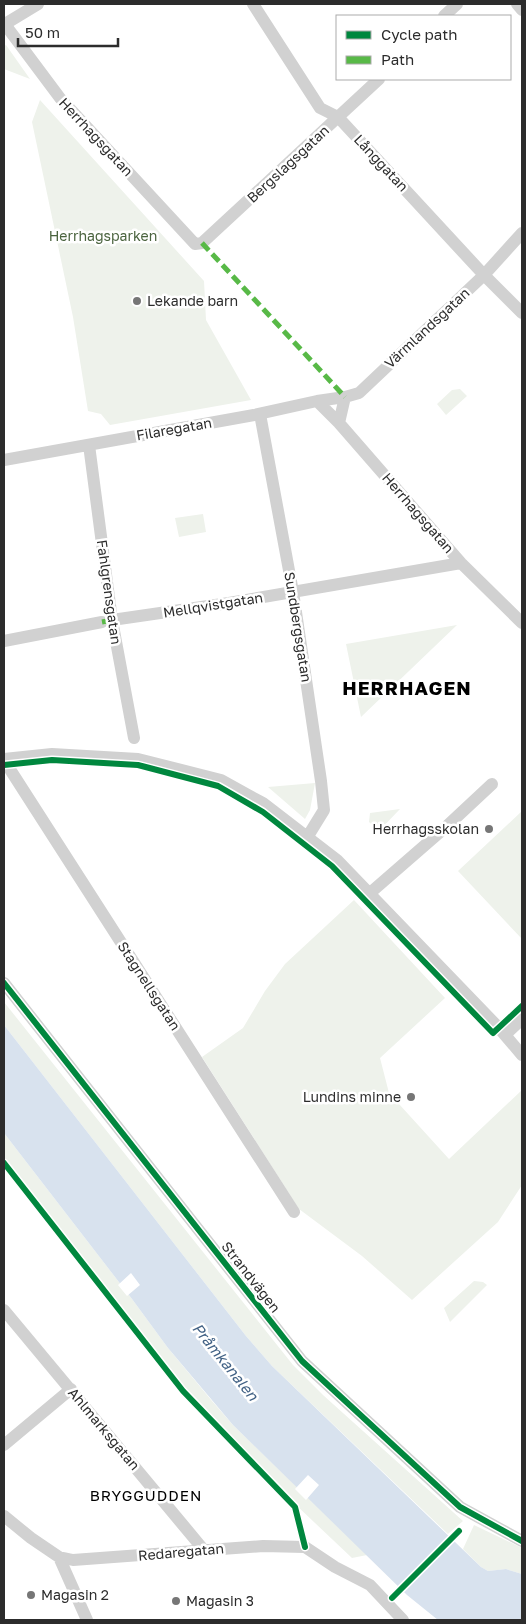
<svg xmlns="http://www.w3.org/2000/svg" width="526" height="1624" font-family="'Golos Text',sans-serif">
<rect width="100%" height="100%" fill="#fff"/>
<path fill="#eef2eb" d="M6 45 30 79 4 69V46Z
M40 100 204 281 206 320 251 400 110 425 101 414 88 411 73 317 32 122Z
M460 389 467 396 446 415 437 404 452 390Z
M203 514 206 532 179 537 175 518Z
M457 625 361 717 346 644Z
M315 783 310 810 305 819 268 787Z
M400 809 379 831 369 822 370 813Z
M522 811V939L458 871Z
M354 900 445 998 380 1058 389 1093 449 1159 522 1090V1185L498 1222 412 1300 362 1256 299 1209 202 1057 243 1028 265 991 285 964Z
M4 1002 293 1365 323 1395 463 1521 448 1534 272 1366 246 1336 4 1025Z
M4 1133 132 1299 168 1348 212 1401 233 1425 367 1555 352 1558 296 1505 186 1393 4 1160Z
M474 1281 483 1282 487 1285 450 1322 444 1308Z
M474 1525 522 1548V1574L506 1569 488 1571 481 1567 463 1549Z"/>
<path fill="#d8e2ee" d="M4 1025 246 1336 272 1366 481 1567 488 1571 506 1569 522 1574V1620H438L407 1595 233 1425 168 1348 132 1299 4 1133Z"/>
<path fill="#fff" d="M131 1273 140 1285 127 1296 118 1285Z
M308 1475 319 1485 306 1500 295 1489Z"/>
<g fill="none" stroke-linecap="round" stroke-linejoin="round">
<path stroke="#d1d1d1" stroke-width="12" d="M253 4 320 108 338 117 484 275 522 313
M517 4 522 10
M444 16 457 4
M4 23 60 98 195 244 202 243 379 79
M5 24 38 4
M317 401 339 423 461 563 522 623
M260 414 293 592 321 781 324 810 308 836
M339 423 345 397 359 393 484 275 522 233
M89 445 112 620 134 738
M4 460 254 415 317 401 345 397
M112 620 229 603 461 563
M4 641 102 622
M4 759 52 754 138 759 221 780 248 795 263 803 337 860 499 1028 522 1055
M4 760 294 1212
M370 893 447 826 492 784
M4 983 302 1361 460 1507 522 1541
M505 1035 522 1019
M4 1310 203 1549
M4 1445 71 1389
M4 1516 31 1538 59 1557 87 1620
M59 1557 73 1560 263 1546 305 1547 335 1567 370 1585 403 1620"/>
<path stroke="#58b947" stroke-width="5" stroke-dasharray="10 5" stroke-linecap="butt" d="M202 243 345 397
M102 622 112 620"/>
<defs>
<path id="cycleway" d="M4 765 52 760 138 765 218 786 263 812 332 866 493 1033 522 1006
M4 983 302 1361 460 1507 522 1541
M4 1163 183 1391 295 1507 305 1547
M392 1598 459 1531"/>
</defs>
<use href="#cycleway" stroke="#fff" stroke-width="9"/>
<use href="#cycleway" stroke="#00873e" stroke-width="6"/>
</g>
<g fill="#767676" stroke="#fff" stroke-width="2">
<circle cx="137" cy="301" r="5"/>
<circle cx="489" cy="829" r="5"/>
<circle cx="411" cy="1097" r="5"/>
<circle cx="31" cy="1595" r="5"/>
<circle cx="176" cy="1601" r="5"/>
</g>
<g text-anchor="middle" stroke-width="5" stroke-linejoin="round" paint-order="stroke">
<g font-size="14" fill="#2c2c2c" stroke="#fff">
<text transform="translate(96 137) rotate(47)" y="5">Herrhagsgatan</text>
<text transform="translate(381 163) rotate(47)" y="5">Långgatan</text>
<text transform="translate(288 164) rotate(-43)" y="5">Bergslagsgatan</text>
<text transform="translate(427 328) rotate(-43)" y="5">Värmlandsgatan</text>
<text transform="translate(174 429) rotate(-10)" y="5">Filaregatan</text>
<text transform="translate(418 513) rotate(49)" y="5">Herrhagsgatan</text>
<text transform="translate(109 592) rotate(82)" y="5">Fahlgrensgatan</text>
<text transform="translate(213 605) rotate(-9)" y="5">Mellqvistgatan</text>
<text transform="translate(298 627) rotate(81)" y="5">Sundbergsgatan</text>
<text transform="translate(149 986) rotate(57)" y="5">Stagnellsgatan</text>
<text transform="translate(251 1277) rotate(52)" y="5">Strandvägen</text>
<text transform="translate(104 1429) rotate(50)" y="5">Ahlmarksgatan</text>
<text transform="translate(181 1552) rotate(-5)" y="5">Redaregatan</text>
</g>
<g font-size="14" fill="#4a633e" stroke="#fff">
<text x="103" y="241">Herrhagsparken</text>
</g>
<g font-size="14" fill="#2c2c2c" stroke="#fff" text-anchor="start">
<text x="147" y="306">Lekande barn</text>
<text x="479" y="834" text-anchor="end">Herrhagsskolan</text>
<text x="401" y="1102" text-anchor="end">Lundins minne</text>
<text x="41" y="1600">Magasin 2</text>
<text x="186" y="1606">Magasin 3</text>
</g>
<g font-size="15" font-style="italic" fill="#426285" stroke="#fff">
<text transform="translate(225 1362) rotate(51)" y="5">Pråmkanalen</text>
</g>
<g font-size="15" letter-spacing="1" fill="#000" stroke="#fff">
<text x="146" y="1501">BRYGGUDDEN</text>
</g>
<g font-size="19" font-weight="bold" letter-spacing="1" fill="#000" stroke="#fff">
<text x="407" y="695">HERRHAGEN</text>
</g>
</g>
<rect width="526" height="1624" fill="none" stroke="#2c2c2c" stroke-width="10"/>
<rect x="336" y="15" width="175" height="65" fill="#ffffff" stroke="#ababab"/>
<rect x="346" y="31" width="25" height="8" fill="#00873e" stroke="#ababab"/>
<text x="381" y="40" font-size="15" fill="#2c2c2c">Cycle path</text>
<rect x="346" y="56" width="25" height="8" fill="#58b947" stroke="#ababab"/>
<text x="381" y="65" font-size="15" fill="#2c2c2c">Path</text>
<path d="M18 38v8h100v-8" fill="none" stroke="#2c2c2c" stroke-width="2.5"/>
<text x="25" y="38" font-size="15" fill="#2c2c2c" stroke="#ffffff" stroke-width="4" paint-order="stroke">50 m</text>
</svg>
